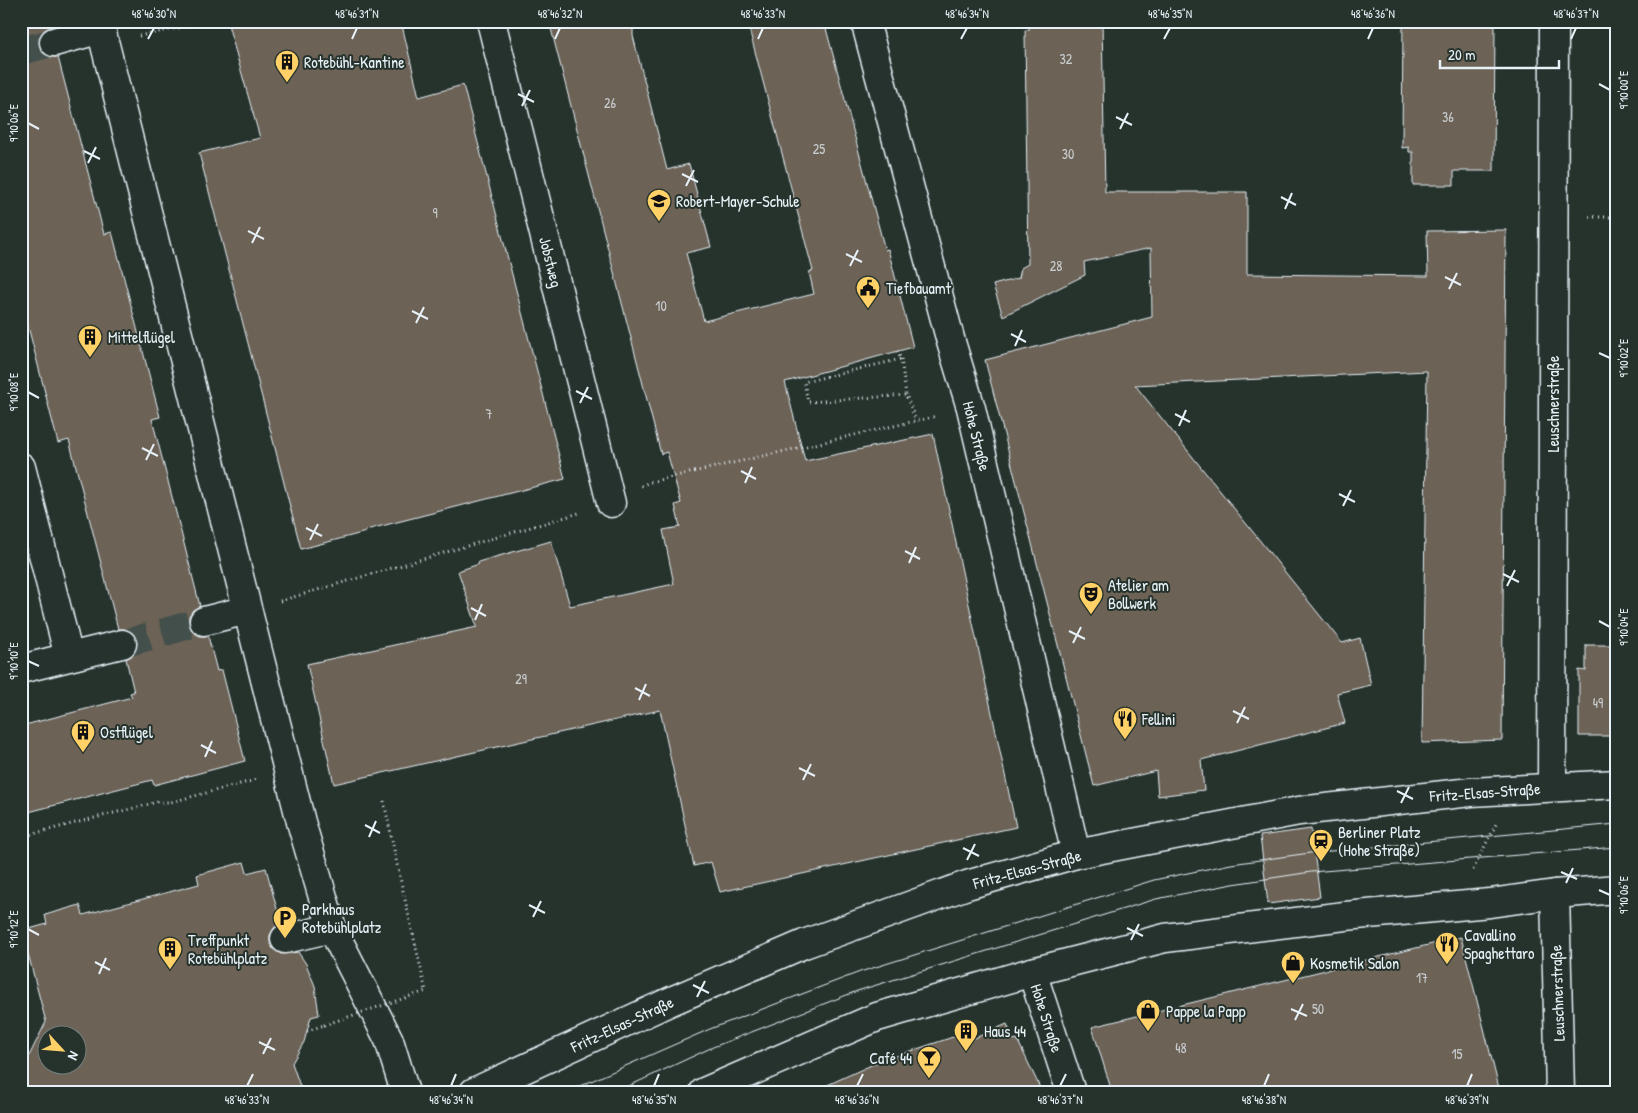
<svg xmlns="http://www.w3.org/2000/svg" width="1638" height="1113" font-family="'Patrick Hand',sans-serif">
<rect width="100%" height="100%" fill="#26332d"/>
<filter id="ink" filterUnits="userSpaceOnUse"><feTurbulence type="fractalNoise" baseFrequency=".02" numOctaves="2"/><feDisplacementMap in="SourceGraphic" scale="10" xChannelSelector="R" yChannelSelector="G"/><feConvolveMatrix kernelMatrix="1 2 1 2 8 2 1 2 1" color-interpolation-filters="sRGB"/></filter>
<g filter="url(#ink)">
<path fill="#6c6256" stroke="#e8f1f8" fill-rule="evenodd" d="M21 21H49L51 27 43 31 39 39V46L43 53 51 57H58L104 234 112 232 160 417 152 419 200 606 193 610 189 616V624L193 632 200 636H208L217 671 222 670 245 761 154 785 152 780 21 814V726L132 697 130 693 134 692 126 659 133 655 137 649V641L134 634 127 629H118L69 440 58 443 21 299Z
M227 21H401L419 97 463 85 565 479 366 530V532L301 549 199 153 260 138Z
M549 21H633V36L667 170 689 164 711 247 686 253 704 321 814 294 809 272 813 271 747 21H824L885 250 888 249 913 347 785 382 805 461 933 434 1016 827 720 892 711 862 694 866 660 710 334 784 307 664 477 627 458 571 479 564 478 562 551 541 570 606 674 584 663 530 680 527 675 505 681 503 667 452 661 454Z
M1029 21H1102L1105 192H1247V274L1428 276 1427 231 1506 230 1502 740 1422 743 1427 371 1135 385 1342 643 1360 638 1371 685 1337 693 1345 723 1201 760 1204 790 1158 796 1156 771 1094 786 985 360 1152 317 1151 248 1084 262 1085 275 1003 316 993 285 1019 278 1021 268 1028 264 1025 30H1029Z
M1403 21H1495L1494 171H1454V185H1413V152H1409V147L1402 148Z
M1586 645H1617V736H1579V670L1586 671Z
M1311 829 1320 897 1268 904 1260 836Z
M244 862 247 873 266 868 281 924 274 928 270 935V942L273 949 281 954 298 952 306 964 315 986 319 1015 311 1017 304 1042 292 1063 302 1092H21V1072L46 1022 22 931 47 924 45 915 80 905 83 915 199 884 197 875ZM48 1036H78V1066H48Z
M1461 937 1500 1092H1112L1092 1027Z
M1007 1024 1013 1040 1017 1039 1042 1092H812L878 1062 965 1033 968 1041Z"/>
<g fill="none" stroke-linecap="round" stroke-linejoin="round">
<path stroke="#43504b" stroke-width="28" stroke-dasharray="28 14" stroke-linecap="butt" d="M21 51 54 42
M122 644 204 621"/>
<defs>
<path id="minor" d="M99 21 301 822 332 928 389 1040 405 1092
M491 21 611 503
M865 21 951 342 971 408 1076 854
M54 42 101 29
M21 467 69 657 21 669
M204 621 247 610
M69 657 122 644
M1552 787 1554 21
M1555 894 1560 1092
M285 939 332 928
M1032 972 1071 1092"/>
<path id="major" d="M474 1092 669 1002 804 944 967 885 1076 854 1299 811 1471 792 1617 784
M704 1092 877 1017 1032 972 1165 938 1345 916 1490 903 1555 894 1617 889"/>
</defs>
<use href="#minor" stroke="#e8f1f8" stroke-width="31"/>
<use href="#major" stroke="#e8f1f8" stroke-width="31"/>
<path stroke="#e8f1f8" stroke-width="3" stroke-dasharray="1 4" stroke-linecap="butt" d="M139 36 212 21
M1589 217H1617
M897 351 901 359 804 382 808 402 906 395 916 421
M901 359 906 395
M641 486 650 482 937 416
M280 601 579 513
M384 801 398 869
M21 837 157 802H171L256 780
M1473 870 1496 824
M307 1031 324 1025"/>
<use href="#minor" stroke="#26332d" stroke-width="28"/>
<use href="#major" stroke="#26332d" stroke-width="28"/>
<path stroke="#e8f1f8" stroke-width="1" d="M566 1092 710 1029 860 972 1154 880 1231 864 1310 853 1617 824
M616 1092 713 1047 857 991 1156 899 1233 884 1311 872 1617 847"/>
<path stroke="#e8f1f8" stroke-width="3" stroke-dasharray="1 4" stroke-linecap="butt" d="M324 1025 426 991 398 869"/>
</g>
</g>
<path fill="none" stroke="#e8f1f8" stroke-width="2" d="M148 39 154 28M352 39 357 28M555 39 560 28M758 39 763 28M961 39 967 28M1164 39 1170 28M1368 39 1373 28M1571 39 1576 28M1599 84 1610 90M518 94 534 102M522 106 530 90M1116 117 1132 125M28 123 39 129M1120 129 1128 113M84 151 100 159M88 163 96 147M682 174 698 182M686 186 694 170M1281 197 1296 205M1285 209 1292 193M248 231 264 239M252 243 260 227M846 254 862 262M850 266 858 250M1445 277 1461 285M1449 289 1457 273M412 311 428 319M416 323 424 307M1011 334 1026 342M1015 346 1022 330M1599 353 1610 358M576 391 592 399M28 392 39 398M580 403 588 387M1175 414 1190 422M1179 426 1186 410M142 448 158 456M146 460 154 444M741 471 756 479M745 483 752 467M1339 494 1355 502M1343 506 1351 490M306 528 322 536M310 540 318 524M905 551 920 559M909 563 916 547M1503 574 1519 582M1507 586 1515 570M471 608 486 616M475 620 482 604M1599 621 1610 627M1069 631 1085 639M1073 643 1081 627M28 661 39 666M635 688 650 696M639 700 646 684M1233 711 1249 719M1237 723 1245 707M201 745 216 753M205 757 212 741M799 768 815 776M803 780 811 764M1397 791 1413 799M1401 803 1409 787M365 825 380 833M369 837 376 821M963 848 979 856M967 860 975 844M1561 872 1577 879M1566 883 1573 868M1599 890 1610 895M529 905 545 913M533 917 541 901M1127 928 1143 936M28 929 39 935M1131 940 1139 924M95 962 110 970M99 974 106 958M693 985 709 993M697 997 705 981M1291 1009 1307 1016M1295 1020 1303 1004M259 1042 275 1050M263 1054 271 1038M247 1086 253 1074M451 1086 456 1074M654 1086 659 1074M857 1086 863 1074M1060 1086 1066 1074M1264 1086 1269 1074M1467 1086 1472 1074"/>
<defs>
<symbol id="building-pin" viewBox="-11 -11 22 30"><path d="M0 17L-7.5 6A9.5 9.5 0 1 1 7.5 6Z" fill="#ffd166" stroke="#26332d"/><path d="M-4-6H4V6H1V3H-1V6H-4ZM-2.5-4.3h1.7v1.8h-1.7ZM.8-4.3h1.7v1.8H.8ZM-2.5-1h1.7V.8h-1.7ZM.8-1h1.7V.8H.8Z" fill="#111"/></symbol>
<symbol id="school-pin" viewBox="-11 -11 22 30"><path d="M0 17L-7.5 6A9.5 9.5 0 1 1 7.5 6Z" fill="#ffd166" stroke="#26332d"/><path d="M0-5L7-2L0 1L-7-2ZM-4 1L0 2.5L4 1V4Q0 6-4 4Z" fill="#111"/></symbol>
<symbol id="civic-pin" viewBox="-11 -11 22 30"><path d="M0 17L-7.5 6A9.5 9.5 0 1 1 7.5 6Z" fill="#ffd166" stroke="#26332d"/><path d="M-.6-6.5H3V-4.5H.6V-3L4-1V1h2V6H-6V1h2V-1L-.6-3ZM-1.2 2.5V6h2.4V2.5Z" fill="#111"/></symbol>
<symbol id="theatre-pin" viewBox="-11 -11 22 30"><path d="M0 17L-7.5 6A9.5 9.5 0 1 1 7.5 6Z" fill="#ffd166" stroke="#26332d"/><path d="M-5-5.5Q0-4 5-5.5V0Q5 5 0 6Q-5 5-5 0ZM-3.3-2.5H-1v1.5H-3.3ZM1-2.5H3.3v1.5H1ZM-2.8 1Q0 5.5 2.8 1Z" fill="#111"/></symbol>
<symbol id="restaurant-pin" viewBox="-11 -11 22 30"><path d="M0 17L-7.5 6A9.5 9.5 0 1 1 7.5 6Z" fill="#ffd166" stroke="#26332d"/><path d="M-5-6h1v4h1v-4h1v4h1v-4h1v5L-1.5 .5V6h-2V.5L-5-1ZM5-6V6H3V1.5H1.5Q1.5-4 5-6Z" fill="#111"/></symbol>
<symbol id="station-pin" viewBox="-11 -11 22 30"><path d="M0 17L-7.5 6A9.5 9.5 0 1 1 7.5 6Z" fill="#ffd166" stroke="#26332d"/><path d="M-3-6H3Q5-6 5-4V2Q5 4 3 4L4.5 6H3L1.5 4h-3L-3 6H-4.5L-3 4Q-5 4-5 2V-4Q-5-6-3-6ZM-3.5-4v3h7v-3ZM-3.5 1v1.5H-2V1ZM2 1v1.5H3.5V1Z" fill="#111"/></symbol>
<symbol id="parking-pin" viewBox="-11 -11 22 30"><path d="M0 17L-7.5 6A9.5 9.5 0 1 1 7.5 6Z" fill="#ffd166" stroke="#26332d"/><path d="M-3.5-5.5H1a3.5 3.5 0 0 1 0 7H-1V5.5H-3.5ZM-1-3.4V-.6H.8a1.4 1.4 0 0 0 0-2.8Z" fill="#111"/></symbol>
<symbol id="shop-pin" viewBox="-11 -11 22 30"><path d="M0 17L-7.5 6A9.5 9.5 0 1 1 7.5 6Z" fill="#ffd166" stroke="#26332d"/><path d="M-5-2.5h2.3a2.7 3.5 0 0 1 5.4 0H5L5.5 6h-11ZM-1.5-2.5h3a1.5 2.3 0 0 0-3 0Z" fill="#111"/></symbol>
<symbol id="bar-pin" viewBox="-11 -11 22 30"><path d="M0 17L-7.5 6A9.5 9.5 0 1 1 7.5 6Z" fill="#ffd166" stroke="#26332d"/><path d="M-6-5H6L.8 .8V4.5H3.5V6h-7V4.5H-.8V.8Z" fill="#111"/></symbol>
</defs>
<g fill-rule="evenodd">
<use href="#building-pin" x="273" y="48" width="28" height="38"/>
<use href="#school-pin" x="645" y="187" width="28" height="38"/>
<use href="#civic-pin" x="854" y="274" width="28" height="38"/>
<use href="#building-pin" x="76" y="323" width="28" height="38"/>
<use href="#theatre-pin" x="1077" y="580" width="28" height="38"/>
<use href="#restaurant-pin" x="1111" y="705" width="28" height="38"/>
<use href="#building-pin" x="69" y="718" width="28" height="38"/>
<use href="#station-pin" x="1307" y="827" width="28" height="38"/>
<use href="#parking-pin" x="271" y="904" width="28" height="38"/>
<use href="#restaurant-pin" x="1433" y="930" width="28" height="38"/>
<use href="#building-pin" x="156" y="935" width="28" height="38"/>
<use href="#shop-pin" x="1279" y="949" width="28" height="38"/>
<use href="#shop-pin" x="1134" y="997" width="28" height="38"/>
<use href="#building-pin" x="952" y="1017" width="28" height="38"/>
<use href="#bar-pin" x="915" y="1044" width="28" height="38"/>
</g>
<g text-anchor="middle" stroke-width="4" stroke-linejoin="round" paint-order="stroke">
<g font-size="14" fill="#c9cdd0">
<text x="1066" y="64">32</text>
<text x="610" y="108">26</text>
<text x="1448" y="122">36</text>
<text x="819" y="154">25</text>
<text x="1068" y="159">30</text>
<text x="435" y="218">9</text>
<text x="1056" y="271">28</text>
<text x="661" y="311">10</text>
<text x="489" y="419">7</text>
<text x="521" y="684">29</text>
<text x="1598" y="708">49</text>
<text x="1422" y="983">17</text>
<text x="1318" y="1014">50</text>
<text x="1181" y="1053">48</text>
<text x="1457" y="1059">15</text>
</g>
<g font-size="16" fill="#e8f1f8" stroke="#26332d" text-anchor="start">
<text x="304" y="68">Rotebühl-Kantine</text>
<text x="676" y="207">Robert-Mayer-Schule</text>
<text x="886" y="294">Tiefbauamt</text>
<text x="108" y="343">Mittelflügel</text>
<text x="1108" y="591">Atelier am<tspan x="1108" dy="18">Bollwerk</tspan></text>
<text x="1142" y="725">Fellini</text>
<text x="100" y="738">Ostflügel</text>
<text x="1338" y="838">Berliner Platz<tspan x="1338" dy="18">(Hohe Straße)</tspan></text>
<text x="302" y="915">Parkhaus<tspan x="302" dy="18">Rotebühlplatz</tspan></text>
<text x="1464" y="941">Cavallino<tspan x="1464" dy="18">Spaghettaro</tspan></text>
<text x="188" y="946">Treffpunkt<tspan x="188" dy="18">Rotebühlplatz</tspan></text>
<text x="1310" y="969">Kosmetik Salon</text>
<text x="1166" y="1017">Pappe la Papp</text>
<text x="984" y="1037">Haus 44</text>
<text x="912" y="1064" text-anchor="end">Café 44</text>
</g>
<g font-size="16" fill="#e8f1f8" stroke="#26332d">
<text transform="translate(551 262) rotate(76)" y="6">Jobstweg</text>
<text transform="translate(1553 404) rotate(-90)" y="6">Leuschnerstraße</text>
<text transform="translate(977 436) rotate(76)" y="6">Hohe Straße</text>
<text transform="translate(1485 792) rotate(-4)" y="6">Fritz-Elsas-Straße</text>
<text transform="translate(1027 869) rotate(-15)" y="6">Fritz-Elsas-Straße</text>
<text transform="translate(1557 993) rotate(-92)" y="6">Leuschnerstraße</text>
<text transform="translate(1047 1018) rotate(72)" y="6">Hohe Straße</text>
<text transform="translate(622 1024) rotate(-25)" y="6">Fritz-Elsas-Straße</text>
</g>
</g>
<rect width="1638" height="1113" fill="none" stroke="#26332d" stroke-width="55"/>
<g transform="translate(62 1050) rotate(116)"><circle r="24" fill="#26332d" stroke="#747f7e"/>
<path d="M0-4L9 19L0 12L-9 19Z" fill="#ffd166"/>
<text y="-8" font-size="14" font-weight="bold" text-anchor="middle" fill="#e8f1f8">N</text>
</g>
<path d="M1440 60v8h119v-8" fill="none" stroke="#e8f1f8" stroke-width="2.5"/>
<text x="1448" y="60" font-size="15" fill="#e8f1f8" stroke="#26332d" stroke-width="4" paint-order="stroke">20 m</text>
<rect x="28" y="28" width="1582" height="1058" fill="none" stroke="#e8f1f8" stroke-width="2"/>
<g font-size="12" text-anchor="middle" fill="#e8f1f8">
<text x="154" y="18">48°46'30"N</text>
<text x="357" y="18">48°46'31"N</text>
<text x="560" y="18">48°46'32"N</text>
<text x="763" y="18">48°46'33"N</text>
<text x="967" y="18">48°46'34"N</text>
<text x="1170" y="18">48°46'35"N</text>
<text x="1373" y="18">48°46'36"N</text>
<text x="1576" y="18">48°46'37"N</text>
<text transform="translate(1624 90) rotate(-90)" y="4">9°10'00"E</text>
<text transform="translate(14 123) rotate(-90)" y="4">9°10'06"E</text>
<text transform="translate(1624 358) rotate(-90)" y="4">9°10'02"E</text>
<text transform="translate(14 392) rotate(-90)" y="4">9°10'08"E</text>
<text transform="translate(1624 627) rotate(-90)" y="4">9°10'04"E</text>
<text transform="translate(14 661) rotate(-90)" y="4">9°10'10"E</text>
<text transform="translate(1624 895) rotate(-90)" y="4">9°10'06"E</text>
<text transform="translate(14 929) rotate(-90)" y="4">9°10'12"E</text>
<text x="247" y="1104">48°46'33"N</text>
<text x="451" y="1104">48°46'34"N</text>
<text x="654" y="1104">48°46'35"N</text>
<text x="857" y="1104">48°46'36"N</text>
<text x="1060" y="1104">48°46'37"N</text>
<text x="1264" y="1104">48°46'38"N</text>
<text x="1467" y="1104">48°46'39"N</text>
</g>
</svg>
